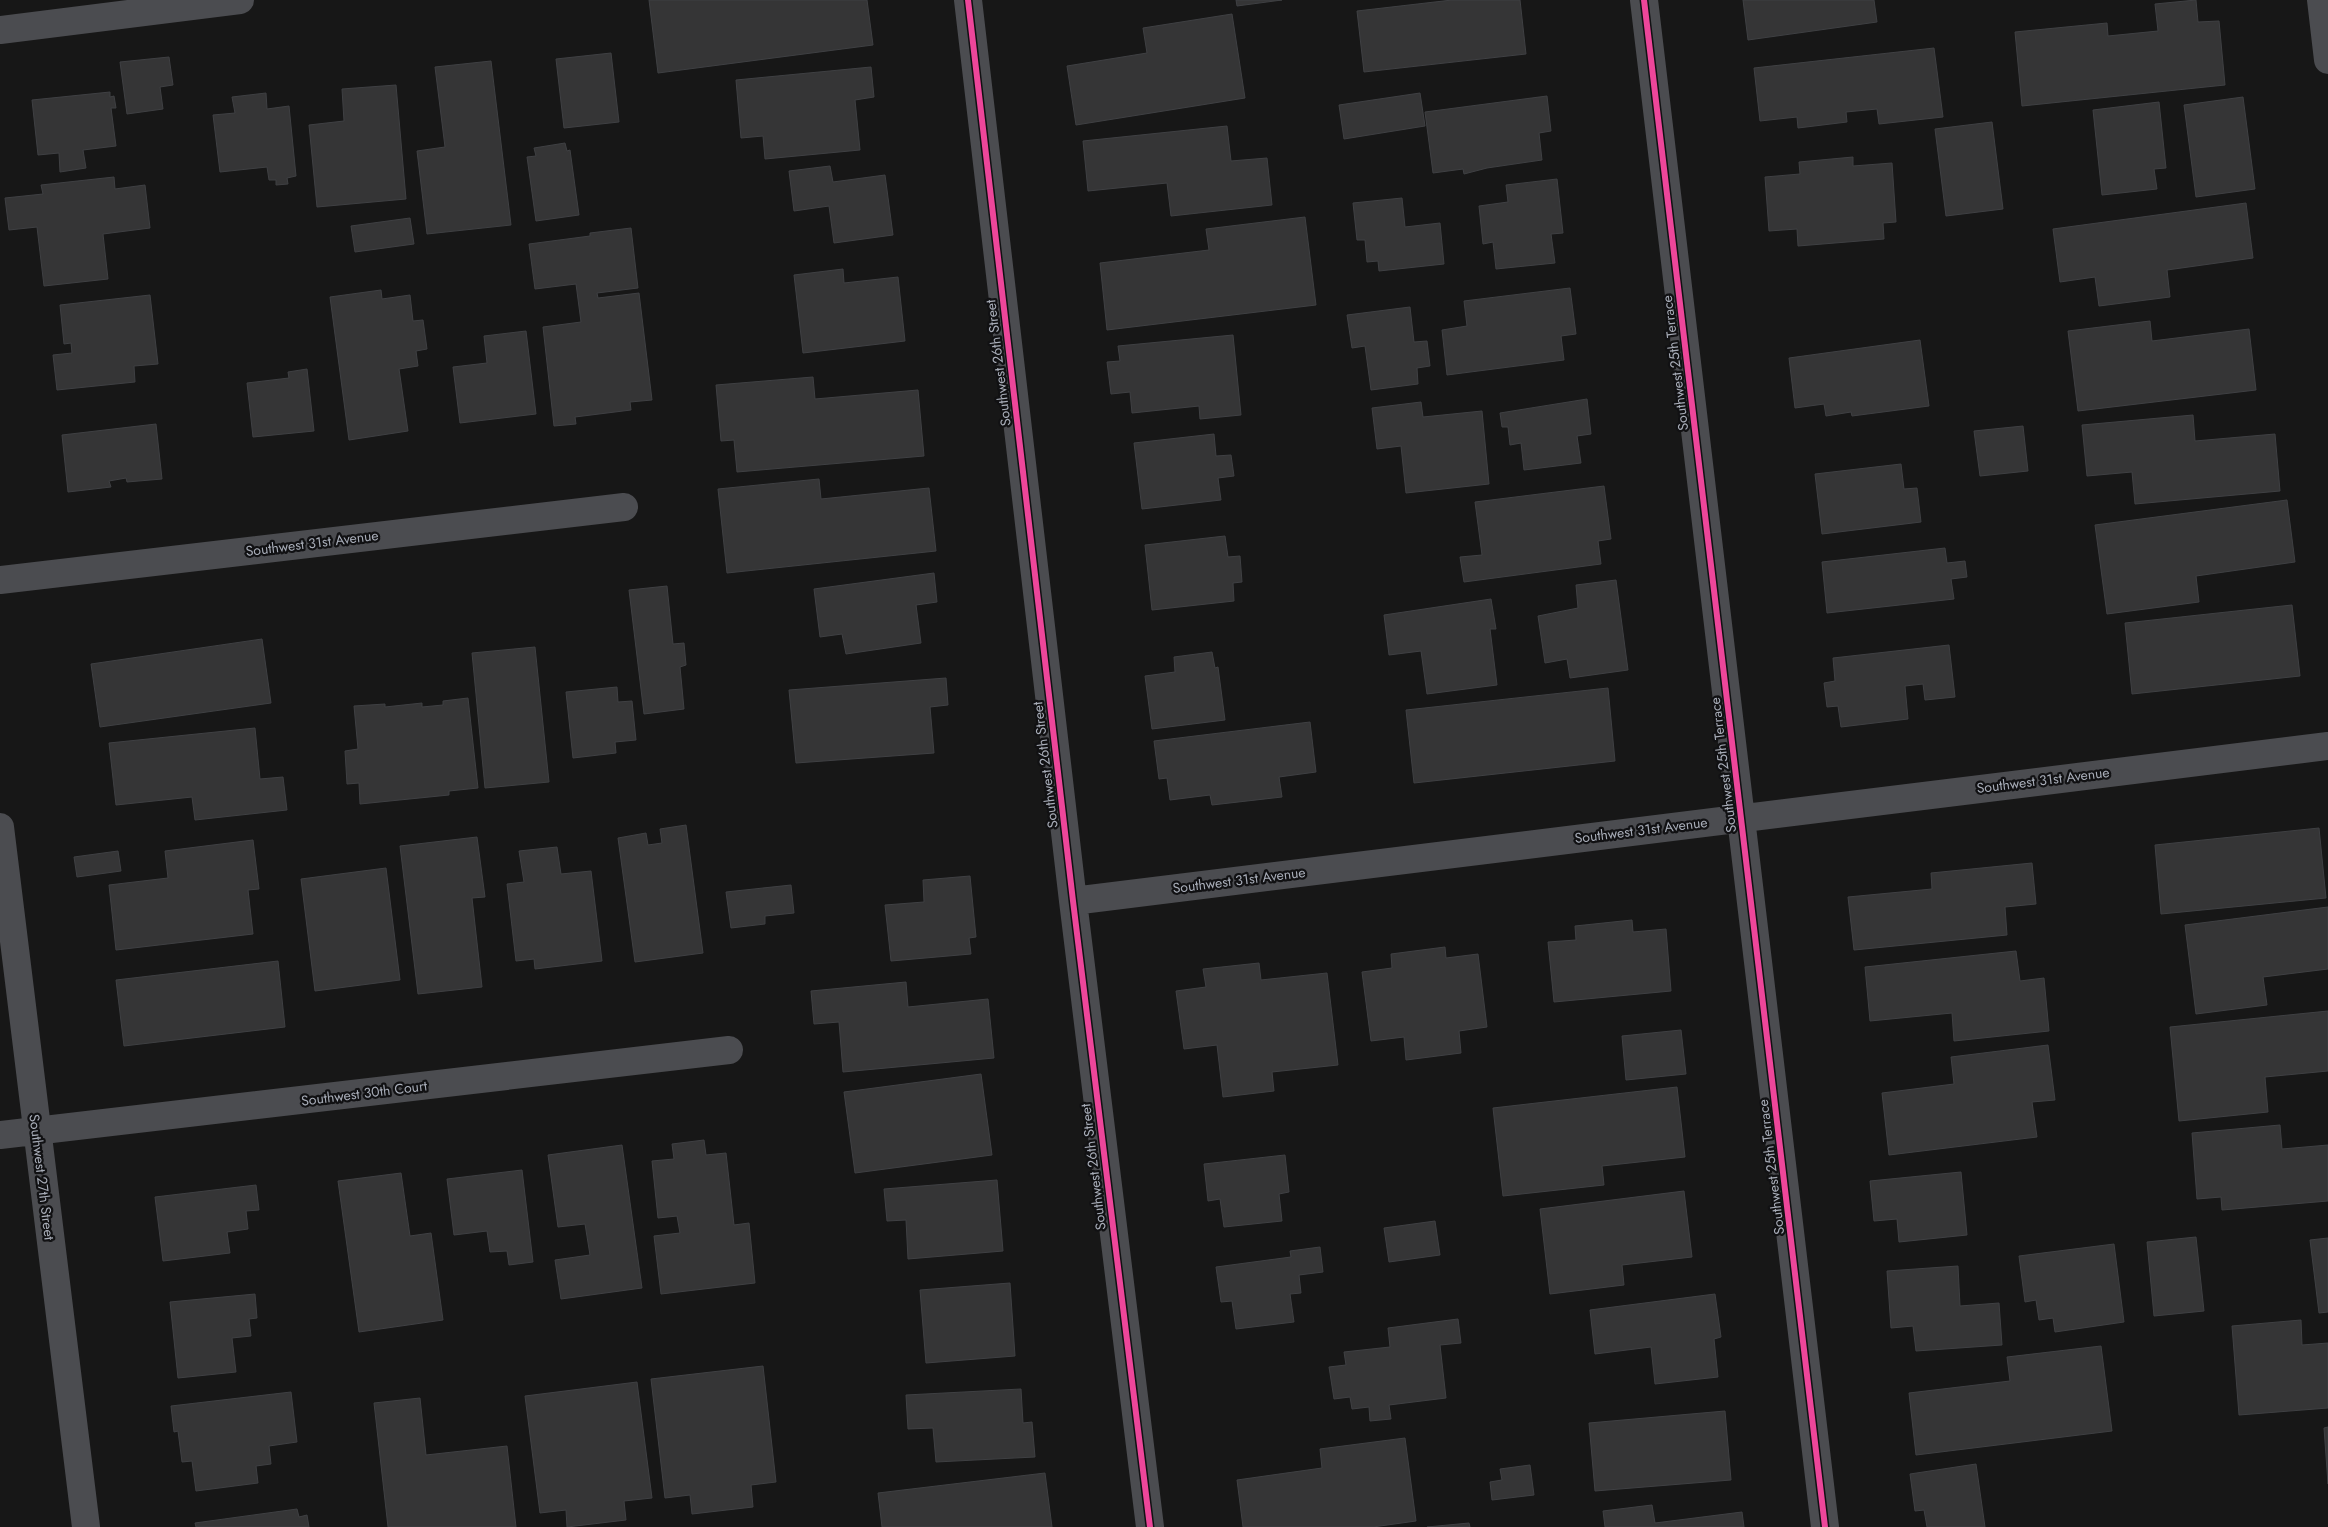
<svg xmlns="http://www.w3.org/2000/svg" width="2328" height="1527" font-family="Jost,sans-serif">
<rect width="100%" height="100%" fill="#171717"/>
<path fill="#353536" stroke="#3f4043" d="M649 0H867L873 45 658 73Z
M1236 0H1282L1237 6Z
M1452 0H1520L1526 54 1364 72 1357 11Z
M1743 0H1874L1877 22 1748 40Z
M2196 0 2198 22 2219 21 2225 85 2022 106 2015 32 2107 23 2108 36 2158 31 2155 4Z
M1232 14 1245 98 1076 125 1067 66 1147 53 1143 28Z
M1934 48 1943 117 1879 124 1877 109 1846 112 1847 122 1798 128 1797 117 1760 121 1754 68Z
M611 53 619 122 564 128 556 59Z
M169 57 173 85 160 87 163 109 127 114 120 62Z
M491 61 511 225 427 234 417 151 445 147 435 67Z
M871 67 874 97 855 100 860 150 765 159 763 136 741 138 736 80Z
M396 85 406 199 317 207 309 125 344 121 342 89Z
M110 92V97L114 96 116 108H111L116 146 83 150 86 168 60 172 59 153 38 155 32 100Z
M266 93 267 109 289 106 296 176 287 178 288 184 276 185V180H269L267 167 220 172 213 115 235 113 232 97Z
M1420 93 1425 126 1344 139 1339 105Z
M1547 96 1551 131 1539 133 1542 160 1487 168 1464 174 1463 169 1433 173 1425 112Z
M2243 97 2255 189 2196 197 2184 105Z
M2159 102 2166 168 2154 169 2157 189 2102 195 2093 110Z
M1992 122 2003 209 1946 216 1935 129Z
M1227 126 1231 161 1267 158 1272 205 1171 216 1167 183 1088 191 1083 141Z
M565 143 567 151 570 150 579 215 536 221 527 157 536 156 534 148Z
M1853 157V166L1892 163 1896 222 1883 223 1884 239 1798 246 1797 229 1769 231 1765 177 1800 174 1799 162Z
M830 166 833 182 885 175 893 235 834 243 829 206 794 211 789 171Z
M114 177 115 189 145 185 150 228 103 234 108 279 44 286 37 227 9 230 5 198 43 194 41 185Z
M1557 179 1563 233 1551 234 1555 263 1496 269 1493 242 1483 244 1479 206 1508 202 1506 185Z
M1402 198 1405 227 1440 223 1444 264 1379 271 1378 261 1367 262 1365 240H1357L1353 203Z
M2246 203 2253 258 2167 270 2170 297 2099 306 2095 277 2060 282 2053 229Z
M1305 217 1316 305 1107 330 1100 263 1209 250 1206 229Z
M410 218 414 244 355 252 351 226Z
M631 228 638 288 597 293 598 298 639 293 652 400 630 402 631 410 575 417 576 424 554 426 543 327 581 322 576 284 535 289 529 244 590 236V233Z
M843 269 844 283 898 277 905 341 803 353 794 275Z
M1570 288 1576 334 1561 336 1564 360 1447 375 1442 330 1467 326 1464 301Z
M381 290 382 299 410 295 413 321 423 320 427 349 416 351 418 366 399 369 408 431 349 440 330 297Z
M150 295 158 364 134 366 135 382 57 390 53 355 72 353 71 343 64 344 60 305Z
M1410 307 1414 342 1427 341 1430 366 1417 368 1418 384 1371 390 1365 346 1352 348 1347 315Z
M2150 321 2152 341 2249 329 2256 390 2078 411 2068 331Z
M526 331 536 414 460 423 453 367 487 363 484 336Z
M1233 335 1241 415 1200 419 1199 406 1132 413 1130 392 1111 394 1107 362 1120 361 1118 346Z
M1920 340 1929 406 1852 416 1851 412 1826 416 1824 404 1795 408 1789 358Z
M307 369 314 431 253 437 247 383 289 378 288 372Z
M813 377 815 399 918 390 924 456 737 472 734 440 721 441 716 385Z
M1587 399 1591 434 1577 436 1581 463 1524 470 1521 443 1510 445 1508 427H1502L1500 413Z
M1421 402 1423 417 1482 411 1489 484 1406 493 1401 446 1377 449 1372 408Z
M2193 415 2195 441 2275 434 2280 491 2135 504 2132 472 2087 476 2082 425Z
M156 424 162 479 127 482 126 478 109 481 111 487 68 492 62 435Z
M2023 426 2028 471 1980 476 1974 431Z
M1214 434 1216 456 1231 455 1234 476 1218 478 1221 500 1142 509 1134 443Z
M1901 464 1904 489 1917 488 1921 522 1822 534 1815 474Z
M819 479 821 499 929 488 936 551 727 573 718 489Z
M1604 486 1611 539 1598 541 1601 564 1464 582 1460 557 1482 555 1475 502Z
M2287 500 2295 562 2196 576 2199 602 2107 614 2095 525Z
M1225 536 1228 557 1240 556 1242 582 1233 583 1234 601 1152 610 1145 545Z
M1945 548 1947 563 1965 561 1967 577 1951 579 1954 599 1827 613 1822 562Z
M934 573 937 602 916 605 921 643 846 654 842 634 820 637 814 589Z
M1616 580 1628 670 1570 678 1567 659 1545 663 1538 616 1578 608 1576 585Z
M667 586 673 644 684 643 686 665 680 667 684 709 644 714 629 590Z
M1491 599 1496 629H1490L1497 685 1427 694 1421 651 1389 655 1384 615Z
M2292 605 2300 676 2132 694 2125 623Z
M262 639 271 703 100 727 91 664Z
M1949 645 1955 697 1925 700 1923 684 1905 686 1908 719 1841 727 1838 706 1827 707 1824 683 1835 681 1833 658Z
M535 647 549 782 485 788 472 653Z
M1212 652 1215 668 1218 667 1225 720 1152 729 1145 676 1175 672 1174 657Z
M946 678 948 705 930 707 934 753 796 763 789 690Z
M617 687 618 702 632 701 636 740 615 742 616 753 573 758 566 692Z
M1608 688 1615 761 1414 783 1406 710Z
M468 698 478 788 449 791V795L360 804 359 783 347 784 345 751 358 749 354 706 385 704V707L422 703V707L443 705V701Z
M1310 722 1316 772 1279 777 1282 797 1212 805 1210 795 1170 800 1167 778 1159 779 1154 741Z
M255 728 260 779 283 777 287 810 195 820 192 797 116 805 109 743Z
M686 825 703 953 635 962 618 838 646 833 648 845 662 843 660 829Z
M2319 828 2326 898 2161 914 2155 845Z
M477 837 485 897 472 898 482 987 418 994 400 846Z
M253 840 259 889 248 890 253 934 116 950 109 885 168 878 165 851Z
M557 847 561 874 591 871 602 961 535 969 534 959 516 961 507 884 524 882 519 851Z
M118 851 121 871 77 877 74 857Z
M2032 863 2036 904 2005 907 2007 935 1854 950 1848 897 1932 889 1931 873Z
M386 868 400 980 315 991 301 879Z
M970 876 976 937 969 938 971 954 891 961 885 905 924 902 923 880Z
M791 885 794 913 765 916V924L731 928 726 892Z
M2328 907V969L2263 977 2267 1005 2196 1014 2185 925Z
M1632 920 1633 932 1666 929 1671 991 1554 1002 1548 942 1576 940 1575 926Z
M1445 947 1446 958 1478 954 1487 1027 1459 1031 1461 1053 1406 1060 1404 1037 1371 1041 1362 972 1392 968 1391 954Z
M2016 951 2020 981 2044 978 2049 1031 1954 1041 1952 1013 1870 1021 1865 967Z
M278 961 285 1027 124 1046 116 980Z
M1259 963 1261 980 1327 973 1338 1065 1272 1072 1274 1091 1223 1097 1217 1045 1184 1049 1176 991 1206 987 1203 969Z
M906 982 908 1007 988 999 994 1058 843 1072 839 1022 814 1024 811 991Z
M2328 1011V1071L2265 1077 2268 1112 2179 1121 2170 1027Z
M1681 1030 1686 1074 1626 1080 1622 1036Z
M2048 1045 2055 1100 2032 1102 2037 1137 1889 1155 1882 1093 1954 1084 1951 1057Z
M981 1074 992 1155 855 1173 844 1092Z
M1677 1087 1685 1157 1602 1166 1604 1185 1503 1196 1493 1108Z
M2280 1125 2282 1149 2328 1145V1201L2222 1210 2221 1197 2197 1199 2192 1133Z
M704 1140 706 1155 726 1153 734 1225 749 1223 755 1283 661 1294 654 1236 680 1233 677 1216 658 1218 652 1161 674 1159 672 1144Z
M622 1145 642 1288 561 1299 555 1260 590 1255 585 1224 558 1227 548 1155Z
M1285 1155 1289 1192 1279 1194 1282 1221 1224 1227 1220 1199 1208 1201 1204 1164Z
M522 1170 533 1262 509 1265 507 1251 490 1252 487 1231 454 1235 447 1179Z
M1961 1172 1967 1235 1899 1242 1897 1219 1874 1221 1870 1181Z
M401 1173 410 1236 431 1233 443 1320 359 1332 338 1181Z
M997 1180 1003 1251 908 1259 906 1220 887 1221 884 1189Z
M256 1185 259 1210 246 1211 248 1229 227 1232 230 1253 163 1261 155 1197Z
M1684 1191 1692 1257 1622 1265 1624 1285 1550 1294 1540 1209Z
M1435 1221 1440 1255 1389 1262 1384 1228Z
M2196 1237 2204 1311 2154 1316 2147 1242Z
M2328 1238V1312L2319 1313 2310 1240Z
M2114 1244 2124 1322 2055 1332 2053 1318 2039 1320 2036 1300 2025 1302 2019 1256Z
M1320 1247 1323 1272 1299 1275 1301 1293 1290 1294 1294 1322 1236 1329 1232 1301 1221 1302 1216 1267 1291 1257 1290 1251Z
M1958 1266 1960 1306 1999 1303 2002 1345 1916 1351 1913 1326 1891 1328 1887 1271Z
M1010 1283 1015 1356 926 1363 920 1290Z
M255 1294 257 1318 249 1319 251 1336 232 1338 236 1372 178 1378 170 1302Z
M1715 1294 1721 1337 1714 1339 1718 1377 1655 1384 1651 1347 1595 1354 1590 1310Z
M1458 1319 1461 1343 1440 1345 1446 1398 1389 1405 1391 1419 1370 1421 1369 1407 1352 1409 1350 1397 1334 1399 1329 1367 1346 1365 1344 1352 1390 1347 1388 1328Z
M2301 1320 2302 1345 2328 1343V1408L2239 1415 2232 1326Z
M2101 1346 2112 1431 1916 1455 1909 1393 2010 1381 2007 1357Z
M763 1366 776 1482 751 1485 753 1507 692 1514 690 1495 665 1498 651 1379Z
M637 1382 652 1498 624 1501 626 1520 567 1527 566 1510 540 1513 525 1396Z
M1021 1389 1023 1423 1032 1422 1035 1457 936 1462 933 1428 908 1429 906 1395Z
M291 1392 297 1442 269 1446 271 1464 256 1466 258 1483 196 1491 192 1461 182 1462 178 1431 174 1432 171 1406Z
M420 1398 426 1455 507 1446 516 1527H388L374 1403Z
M1725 1411 1731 1480 1595 1491 1589 1423Z
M2328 1427V1484L2324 1428Z
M1405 1438 1416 1521 1373 1527H1243L1237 1480 1322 1468 1320 1449Z
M1976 1464 1985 1527H1927L1924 1510 1915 1511 1910 1474Z
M1530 1465 1534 1495 1492 1500 1490 1482 1502 1480 1500 1469Z
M1045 1473 1052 1527H882L878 1493Z
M1652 1505 1655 1523 1742 1512 1744 1527H1605L1603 1511Z
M297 1509 299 1517 307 1515 309 1527H196L195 1523Z
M1469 1523 1470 1527H1427Z"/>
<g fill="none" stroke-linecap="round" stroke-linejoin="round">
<path stroke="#4b4c50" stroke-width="28" d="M968 0 1073 901 1150 1527
M1644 0 1825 1527
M2321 0 2328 60
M0 30 240 0
M0 580 624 507
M0 827 86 1527
M1073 901 2328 746
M0 1135 729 1050"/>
<defs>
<path id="cycleway" d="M968 0 1073 901 1150 1527
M1644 0 1825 1527"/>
</defs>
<use href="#cycleway" stroke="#111113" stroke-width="9"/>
<use href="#cycleway" stroke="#ed469a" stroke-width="6"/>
</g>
<g text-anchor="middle" stroke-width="4.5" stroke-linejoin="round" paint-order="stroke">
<g font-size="14" fill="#a8adb8" stroke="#111113">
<text transform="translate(998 363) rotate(-97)" y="5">Southwest 26th Street</text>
<text transform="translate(1675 363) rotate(-97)" y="5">Southwest 25th Terrace</text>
<text transform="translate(312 543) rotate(-7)" y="5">Southwest 31st Avenue</text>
<text transform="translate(1045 765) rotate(-97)" y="5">Southwest 26th Street</text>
<text transform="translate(1723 765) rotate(-97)" y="5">Southwest 25th Terrace</text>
<text transform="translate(2043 780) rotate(-7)" y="5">Southwest 31st Avenue</text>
<text transform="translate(1641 830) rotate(-7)" y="5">Southwest 31st Avenue</text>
<text transform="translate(1239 880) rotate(-7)" y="5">Southwest 31st Avenue</text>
<text transform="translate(364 1093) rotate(-7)" y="5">Southwest 30th Court</text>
<text transform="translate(1093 1167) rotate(-97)" y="5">Southwest 26th Street</text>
<text transform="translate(1771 1167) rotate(-97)" y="5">Southwest 25th Terrace</text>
<text transform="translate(42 1177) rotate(83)" y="5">Southwest 27th Street</text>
</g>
</g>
</svg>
